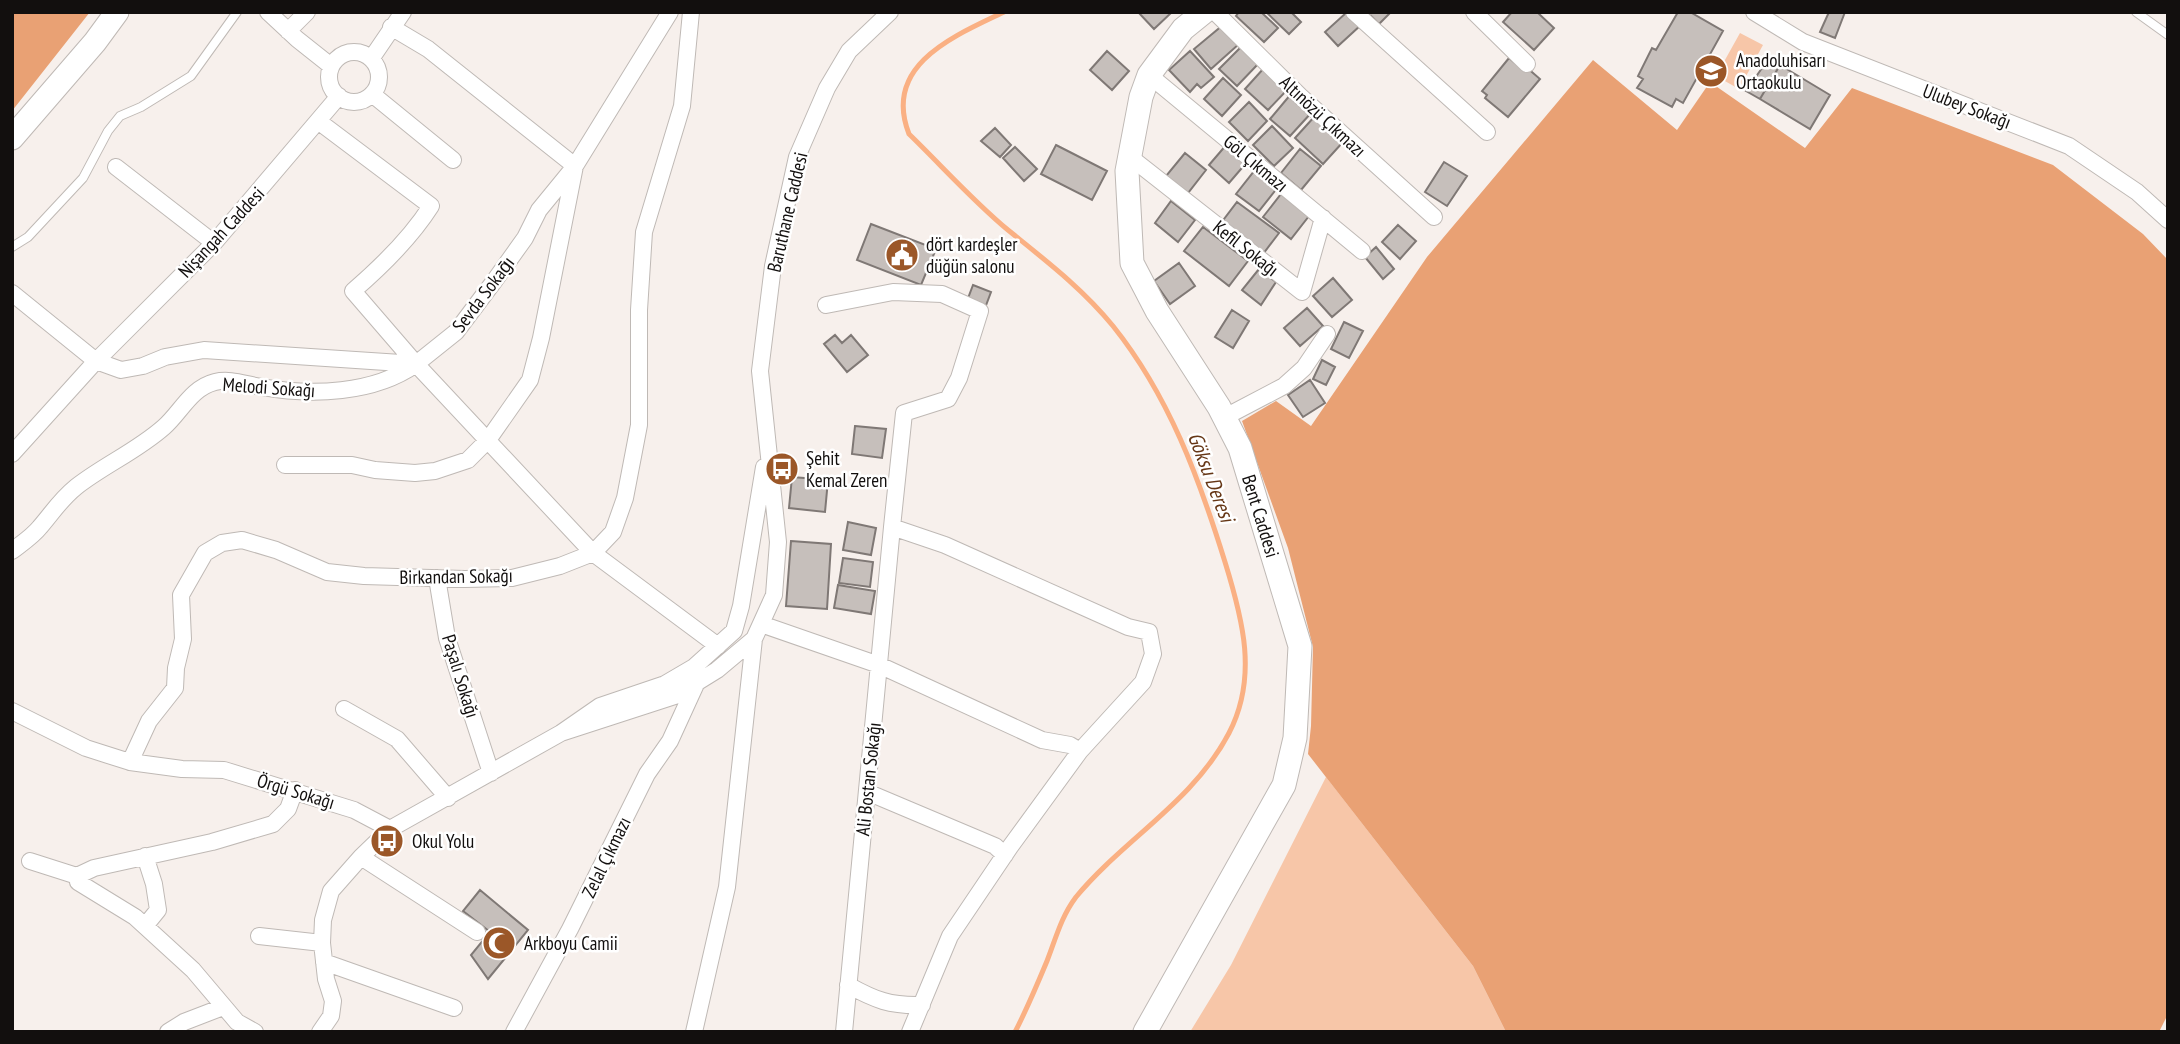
<svg xmlns="http://www.w3.org/2000/svg" width="2180" height="1044" font-family="'PT Sans Narrow',sans-serif">
<rect width="100%" height="100%" fill="#f7f0ec"/>
<path fill="#f7c6a8" d="M1740 33 1763 45 1739 89 1716 76Z
M1326 777 1473 966 1506 1032H1190L1231 965Z"/>
<path fill="#e9a174" d="M12 12H90L12 111Z
M1593 60 1677 130 1710 82 1805 148 1852 88 2053 165 2143 234 2168 260V1014L2159 1032H1506L1473 966 1308 754 1311 726 1313 647 1288 548 1242 421 1276 401 1311 426 1427 257Z"/>
<g fill="none" stroke-linecap="round" stroke-linejoin="round">
<path stroke="#fab083" stroke-width="5" d="M1004 12C954 36 882 65 909 134 942 166 973 201 1008 230 1045 260 1082 288 1113 326 1169 396 1199 478 1225 562 1243 620 1258 677 1229 733 1193 802 1124 839 1076 897 1061 917 1056 938 1047 961 1037 985 1027 1009 1015 1032"/>
</g>
<path fill="#c6bfbb" stroke="#7f7875" stroke-width="2" d="M1138 12H1172L1154 29Z
M1239 12H1261L1278 28 1264 42 1236 16Z
M1266 12H1291L1301 22 1289 34Z
M1347 12 1362 24 1338 46 1325 32Z
M1364 12H1391L1379 24 1371 16 1369 18Z
M1512 12H1537L1554 28 1534 50 1503 22Z
M1678 12H1690L1723 31 1683 103 1676 99 1672 107 1637 88 1643 79 1638 76 1652 48 1656 50Z
M1829 12H1845L1835 38 1820 32Z
M1223 25 1239 44 1211 69 1194 49Z
M1242 46 1259 63 1237 86 1219 69Z
M1107 51 1129 71 1112 90 1090 70Z
M1190 51 1214 77 1201 88 1197 84 1190 92 1169 70Z
M1509 58 1515 63 1518 60 1540 79 1508 117 1485 98 1487 95 1482 91Z
M1769 58 1780 65 1760 99 1746 91Z
M1780 65 1830 95 1810 129 1760 99Z
M1264 68 1287 90 1268 110 1245 89Z
M1223 78 1241 95 1222 116 1204 99Z
M1291 94 1312 112 1290 136 1270 119Z
M1249 102 1267 121 1248 141 1229 122Z
M1315 116 1343 142 1323 164 1295 138Z
M1272 126 1293 148 1274 166 1253 145Z
M995 128 1011 145 1000 157 981 141Z
M1227 144 1247 162 1229 183 1209 165Z
M1056 145 1107 171 1092 200 1041 174Z
M1015 147 1037 169 1024 181 1003 158Z
M1300 149 1321 166 1301 190 1281 173Z
M1185 153 1206 170 1188 193 1166 176Z
M1444 162 1467 176 1447 206 1425 192Z
M1255 170 1278 187 1259 211 1236 194Z
M1281 194 1309 216 1291 239 1263 217Z
M1171 201 1195 220 1178 242 1155 223Z
M1237 202 1279 233 1263 254 1221 223Z
M871 224 936 249 921 285 857 260Z
M1398 225 1416 241 1400 259 1382 242Z
M1203 227 1248 261 1229 286 1184 251Z
M1376 247 1394 269 1383 279 1365 257Z
M1179 263 1195 286 1170 304 1154 281Z
M1259 269 1276 282 1261 305 1242 290Z
M1333 278 1352 300 1332 317 1313 296Z
M973 285 991 292 985 308 967 301Z
M1307 308 1323 326 1300 346 1284 328Z
M1232 310 1249 321 1233 348 1215 337Z
M1344 322 1363 331 1349 358 1331 349Z
M835 335 842 343 851 335 868 355 847 372 824 344Z
M1322 360 1335 367 1326 385 1313 379Z
M1310 380 1325 403 1303 417 1288 395Z
M855 426 886 429 882 458 852 454Z
M792 477 828 480 825 512 789 508Z
M848 522 876 528 871 555 843 550Z
M791 541 831 544 827 609 786 606Z
M843 558 873 562 870 587 839 583Z
M838 585 875 591 871 614 834 608Z
M480 890 528 930 488 979 471 955 490 932 463 911Z"/>
<g fill="none" stroke-linecap="round" stroke-linejoin="round">
<defs>
<path id="lane" d="M2136 12 2168 35
M12 247 28 237 83 178 108 131 120 116 141 107 191 76 237 12"/>
<path id="street" d="M268 12 297 39 331 66
M1215 12 1300 96 1434 217
M1354 12 1487 132
M1474 12 1527 64
M1754 12 1803 42 2069 146 2137 192 2168 220
M288 31 307 12
M329 77a25 25 0 1 1 50 0a25 25 0 1 1-50 0Z
M371 59 403 12
M1149 75 1362 251
M372 94 453 160
M318 121 431 206C410 239 382 266 353 291L416 364 593 553 718 646
M1130 157 1302 292 1323 218
M116 167 214 243
M12 293 96 361 121 370 143 366 165 357 204 350 416 364 456 332 495 280 525 238 539 210 575 166 670 12
M826 305 893 292 942 294 980 311 959 378 948 399 904 413 892 527 945 545 1128 627 1149 632 1153 654 1143 682 1080 751 1010 847 950 936 910 1032
M1225 417 1284 386 1304 368 1327 334
M12 454 96 361 214 243 339 96
M285 465H352L375 470 415 473 435 471 468 460 488 440 530 380 541 338 575 166 428 49 391 27
M12 551C21 544 33 536 40 527 53 512 60 500 76 487 104 465 137 451 164 427 181 412 191 388 215 382 231 378 246 385 262 387 311 396 374 394 416 364
M437 578 447 638 491 773
M761 624 879 665 1042 740 1070 745 1080 751
M344 709 397 739 448 798
M12 711 86 748 130 762 182 769 224 770 354 810 390 829
M561 733 675 696 717 670 754 639 774 595 778 542 760 371 773 266 797 157 827 88 849 51 890 12
M130 762 149 721 175 688 176 668 183 639 181 595 205 553 222 543 242 540 276 550 327 572 364 576 465 579 512 578 560 566 593 553 613 532 625 498 639 425V310L644 232 682 106 691 12
M867 792 995 846 1005 855
M145 856 154 884 158 910 145 926
M361 857 477 932
M30 861 77 876
M259 936 322 943
M324 962 454 1008
M848 985C875 1000 890 1006 922 1005
M168 1032 184 1022 223 1007
M255 1032 237 1022 193 970 135 917 78 882 77 876 94 868 212 842 273 824 288 809 295 790
M320 1032 331 1016 333 1001 326 979 322 943 323 920 331 891 361 857 390 829 561 733 600 706 665 684 694 667 734 631 741 606 764 467
M514 1032 570 929 647 774 670 741 697 682
M694 1032 727 887 754 639
M844 1032 892 527"/>
<path id="secondary" d="M12 138 95 42 117 12
M1145 1032 1284 785 1295 738 1300 646 1240 448 1219 407 1157 311 1132 263 1127 171 1141 97 1149 75 1183 29 1204 12"/>
</defs>
<use href="#lane" stroke="#bfb9b5" stroke-width="10"/>
<use href="#street" stroke="#bfb9b5" stroke-width="18"/>
<use href="#secondary" stroke="#bfb9b5" stroke-width="25"/>
<use href="#lane" stroke="#fff" stroke-width="8"/>
<use href="#street" stroke="#fff" stroke-width="16"/>
<use href="#secondary" stroke="#fff" stroke-width="23"/>
</g>
<defs>
<symbol id="school-disc" viewBox="-11 -11 22 22"><circle r="9.5" fill="#9b5728" stroke="#fff"/><path d="M0-5L7-2L0 1L-7-2ZM-4 1L0 2.5L4 1V4Q0 6-4 4Z" fill="#fff"/></symbol>
<symbol id="civic-disc" viewBox="-11 -11 22 22"><circle r="9.5" fill="#9b5728" stroke="#fff"/><path d="M-.6-6.5H3V-4.5H.6V-3L4-1V1h2V6H-6V1h2V-1L-.6-3ZM-1.2 2.5V6h2.4V2.5Z" fill="#fff"/></symbol>
<symbol id="bus-disc" viewBox="-11 -11 22 22"><circle r="9.5" fill="#9b5728" stroke="#fff"/><path d="M-5-6H5V4H4V6H2V4H-2V6H-4V4H-5ZM-3.5-4V0h7V-4ZM-3.5 1.2v1.5H-2V1.2ZM2 1.2v1.5H3.5V1.2Z" fill="#fff"/></symbol>
<symbol id="mosque-disc" viewBox="-11 -11 22 22"><circle r="9.5" fill="#9b5728" stroke="#fff"/><path d="M3.5-4.9A6 6 0 1 0 3.5 4.9A5 5 0 1 1 3.5-4.9Z" fill="#fff"/></symbol>
</defs>
<g fill-rule="evenodd">
<use href="#school-disc" x="1692" y="52" width="38" height="38"/>
<use href="#civic-disc" x="883" y="236" width="38" height="38"/>
<use href="#bus-disc" x="763" y="450" width="38" height="38"/>
<use href="#bus-disc" x="368" y="822" width="38" height="38"/>
<use href="#mosque-disc" x="480" y="924" width="38" height="38"/>
</g>
<g text-anchor="middle" stroke-width="5" stroke-linejoin="round" paint-order="stroke">
<g font-size="19" fill="#120f0e" stroke="#fff" text-anchor="start">
<text x="1736" y="67">Anadoluhisarı<tspan x="1736" dy="22">Ortaokulu</tspan></text>
<text x="926" y="251">dört kardeşler<tspan x="926" dy="22">düğün salonu</tspan></text>
<text x="806" y="465">Şehit<tspan x="806" dy="22">Kemal Zeren</tspan></text>
<text x="412" y="848">Okul Yolu</text>
<text x="524" y="950">Arkboyu Camii</text>
</g>
<g font-size="19" fill="#120f0e" stroke="#fff">
<text transform="translate(1967 106) rotate(21)" y="7">Ulubey Sokağı</text>
<text transform="translate(1323 116) rotate(43)" y="7">Altınözü Çıkmazı</text>
<text transform="translate(1256 163) rotate(40)" y="7">Göl Çıkmazı</text>
<text transform="translate(787 212) rotate(-77)" y="7">Baruthane Caddesi</text>
<text transform="translate(221 232) rotate(-47)" y="7">Nişangah Caddesi</text>
<text transform="translate(1246 248) rotate(38)" y="7">Kefil Sokağı</text>
<text transform="translate(483 294) rotate(-53)" y="7">Sevda Sokaḡı</text>
<text transform="translate(269 387) rotate(4)" y="7">Melodi Sokağı</text>
<text transform="translate(1261 516) rotate(73)" y="7">Bent Caddesi</text>
<text transform="translate(456 576) rotate(-1)" y="7">Birkandan Sokağı</text>
<text transform="translate(461 676) rotate(73)" y="7">Paşalı Sokağı</text>
<text transform="translate(868 779) rotate(-84)" y="7">Ali Bostan Sokağı</text>
<text transform="translate(296 791) rotate(17)" y="7">Örgü Sokağı</text>
<text transform="translate(606 857) rotate(-64)" y="7">Zelal Çıkmazı</text>
</g>
<g font-size="21" font-style="italic" fill="#663716" stroke="#fff">
<text transform="translate(1211 477) rotate(69)" y="7">Göksu Deresi</text>
</g>
</g>
<rect width="2180" height="1044" fill="none" stroke="#120f0e" stroke-width="28"/>
</svg>
